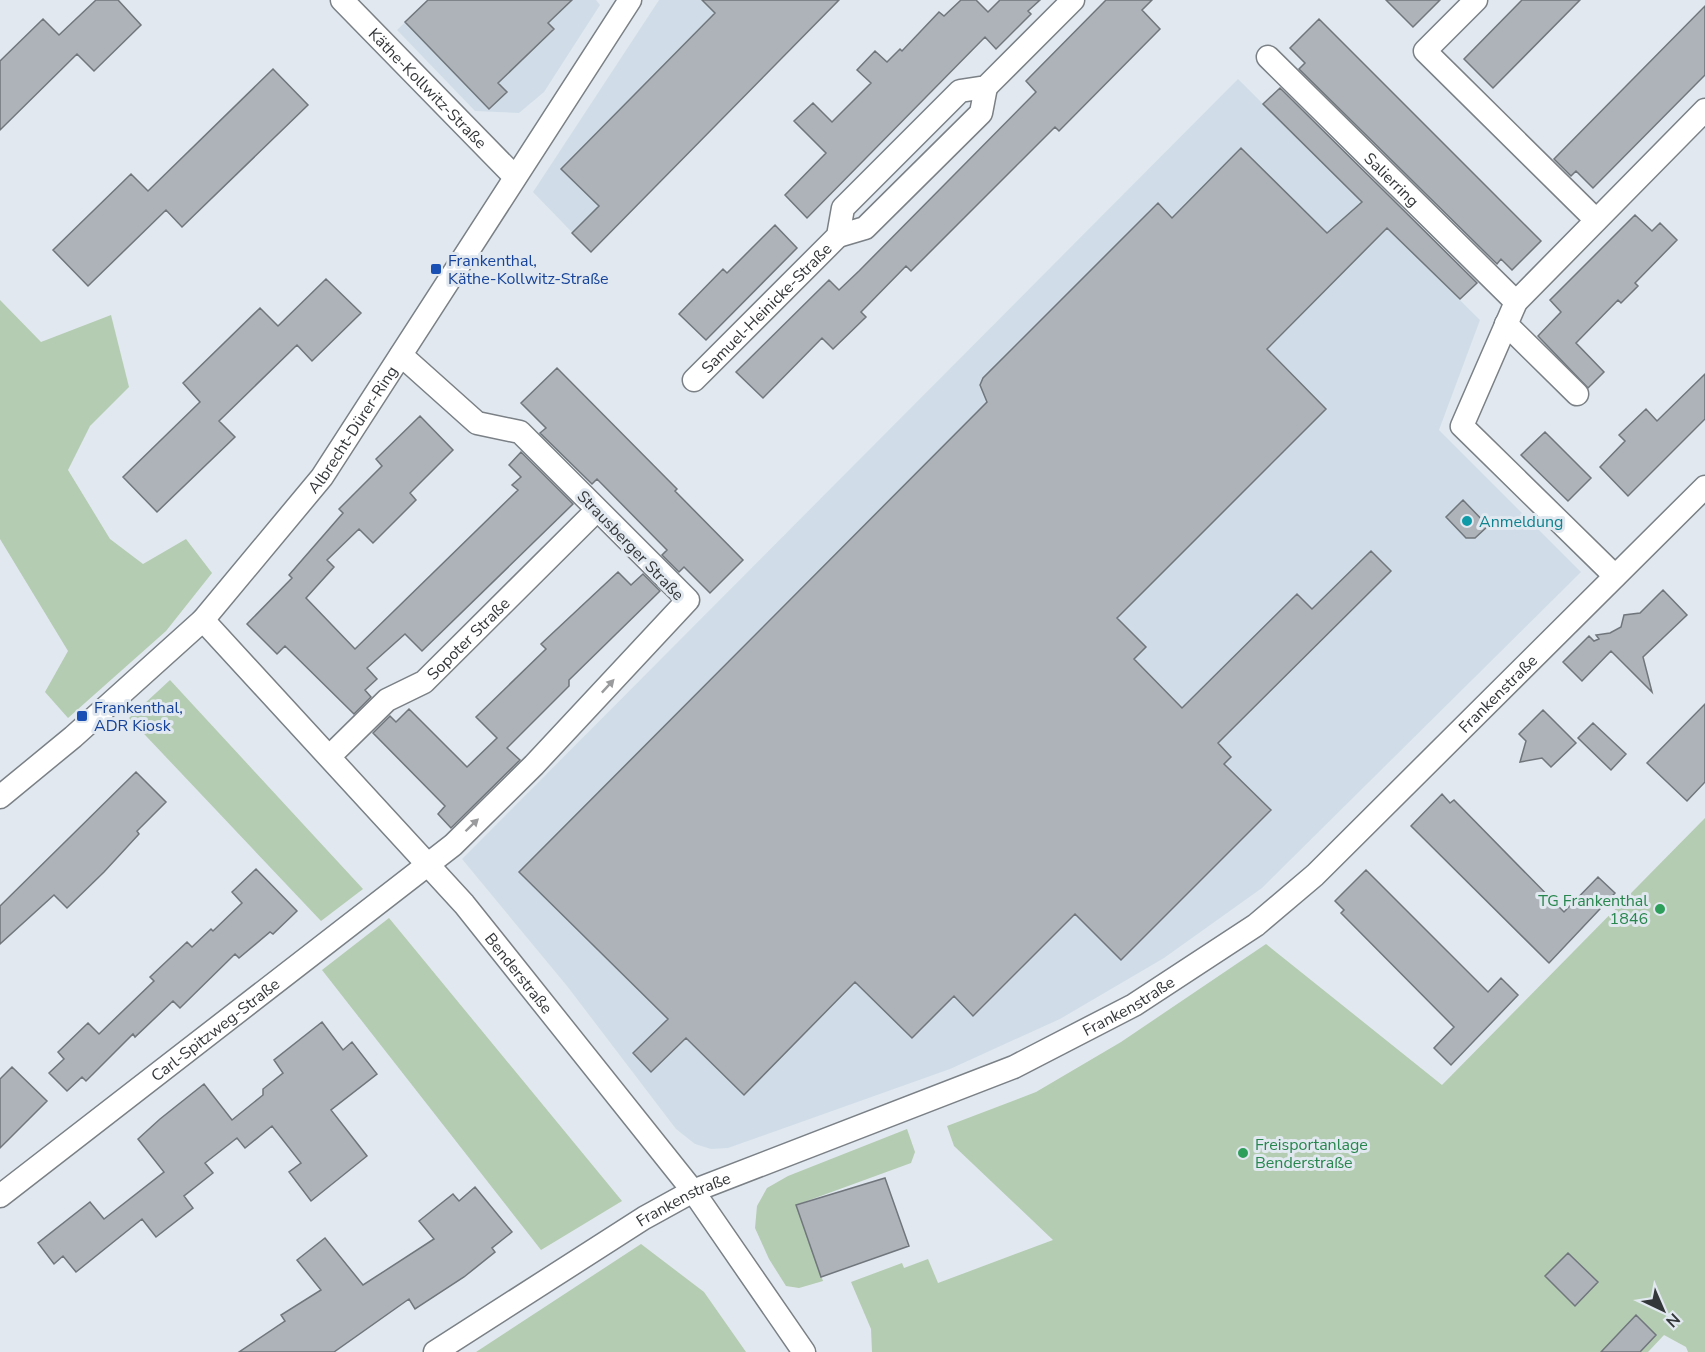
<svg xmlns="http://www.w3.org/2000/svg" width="1705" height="1352" font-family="'Nunito Sans',sans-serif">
<rect width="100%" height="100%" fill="#e1e8ef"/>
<path fill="#d0dde8" d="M428 0H596L600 5 544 92 519 113 475 111 397 30Z
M659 0H839L591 252 533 192Z
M1238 79 1480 320 1439 430 1581 572 1262 888 1164 958 1060 1019 950 1069 728 1148 711 1149 695 1144 676 1129 567 986 462 859Z"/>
<path fill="#b4ccb1" d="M0 300 41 342 111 315 129 387 90 426 68 470 110 539 143 564 186 539 212 573 166 631 68 718 45 692 68 651 0 539Z
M170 680 363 889 321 921 129 718Z
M1705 818V1352H1688L1686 1347 1664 1335 1648 1352H872L871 1329 851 1282 902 1263 904 1268 928 1259 938 1283 1053 1240 954 1146 947 1126 1036 1092 1121 1042 1266 944 1442 1085Z
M389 918 622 1201 541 1250 322 970Z
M907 1129 915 1152 911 1163 796 1205 823 1281 799 1288 786 1286 769 1259 755 1228 757 1206 767 1188 788 1176Z
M641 1244 704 1292 746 1352H476Z"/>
<path fill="#adb3b9" stroke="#70767c" stroke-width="1.5" d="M96 0H118L141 25 94 71 77 54 0 130V61L43 19 59 35Z
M428 0H572L548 23 554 29 498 83 507 92 489 109 405 22Z
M702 0H839L591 252 572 233 599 206 561 169 715 13Z
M961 0H976L988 12 1000 0H1040L1028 11 1031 14 996 49 985 37 807 218 785 195 826 153 794 121 813 103 832 122 871 83 857 70 875 51 887 62 900 49 902 51 939 12 944 16Z
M1106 0H1152L1142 10 1160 29 1059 131 1055 127 911 271 906 266 861 312 866 317 833 349 822 338 763 398 736 372 829 280 839 290 859 271 1036 92 1026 81Z
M1386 0H1440L1413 27Z
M1522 0H1580L1493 88 1464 59Z
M1705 6V75L1593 188 1576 171 1571 176 1554 159Z
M1319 19 1541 241 1512 270 1501 259 1497 264 1299 69 1305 63 1290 48Z
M273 69 308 105 182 227 166 210 88 286 53 250 131 174 148 191Z
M1280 88 1477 283 1460 299 1387 228 1267 349 1326 409 1117 618 1146 647 1134 659 1182 708 1297 594 1312 609 1371 551 1391 571 1218 743 1231 757 1224 764 1271 810 1121 960 1075 914 973 1016 954 996 912 1038 855 982 744 1095 686 1038 651 1072 633 1053 668 1019 519 872 987 402 980 385 983 378 1158 203 1172 218 1241 148 1327 233 1362 202 1263 104Z
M1635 215 1652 231 1660 223 1677 240 1635 283 1638 286 1621 303 1618 300 1576 343 1604 372 1588 388 1538 336 1561 312 1550 300Z
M775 225 797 248 706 340 679 314 723 269 727 273Z
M326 279 361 313 312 361 297 345 219 421 235 437 157 512 123 477 200 402 183 383 260 308 278 326Z
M557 368 677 489 675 491 743 560 710 593 684 567 679 572 662 555 667 550 597 479 592 484 540 433 546 428 521 403Z
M1705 374V419L1628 496 1600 467 1625 441 1619 435 1646 409 1657 421Z
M420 416 453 450 410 493 416 500 373 543 359 529 327 560 334 567 306 598 355 649 518 490 512 485 521 477 509 465 521 452 573 504 422 651 405 634 367 668 377 679 365 690 371 697 354 714 285 646 277 654 247 624 292 578 289 575 343 513 339 509 382 466 376 459Z
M1545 432 1591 478 1568 501 1521 455Z
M1463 500 1488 526 1475 538H1466L1446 517Z
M618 572 631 585 643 574 660 591 569 680V686L507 748 520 760 451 828 438 814 445 806 373 733 390 716 396 722 409 709 467 767 497 738 476 717 546 649 541 644Z
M1663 590 1687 615 1643 657 1652 692 1611 651 1582 681 1563 662 1589 636 1594 641 1599 639 1596 635 1610 633 1621 627 1624 615 1640 613Z
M1705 704V782L1687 801 1647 763Z
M1543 710 1576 743 1551 767 1542 758 1520 762 1526 741 1519 734Z
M1593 723 1626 754 1611 770 1578 738Z
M136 772 166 802 137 831 139 834 104 872 67 908 54 895 0 944V906Z
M1442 794 1450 803 1454 800 1564 912 1598 877 1615 893 1549 963 1411 826Z
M256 869 297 911 273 934 270 932 239 958 235 954 180 1008 173 1001 135 1037 133 1034 86 1081 82 1077 67 1091 49 1073 64 1059 58 1052 88 1023 99 1034 154 981 150 977 187 942 192 947 211 929 213 931 242 903 232 892Z
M1366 870 1488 992 1501 978 1518 995 1451 1065 1434 1048 1454 1027 1341 913 1344 910 1335 901Z
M322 1022 343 1050 352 1042 377 1074 331 1110 367 1156 311 1201 289 1172 301 1163 272 1126 245 1148 237 1138 205 1163 213 1173 184 1196 193 1208 156 1237 142 1219 76 1272 63 1256 54 1264 38 1243 90 1202 104 1219 164 1172 138 1139 160 1119 204 1084 232 1120 263 1095V1089L283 1073 274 1060Z
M12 1067 47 1101 0 1148V1079Z
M885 1178 909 1246 821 1277 796 1205Z
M475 1187 512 1232 492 1248 495 1252 464 1277 415 1309 409 1299 334 1352H239L285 1321 281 1315 321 1290 297 1260 325 1238 363 1285 434 1239 419 1221 453 1194 459 1201Z
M1568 1253 1598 1282 1575 1306 1545 1276Z
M1636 1315 1656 1335 1640 1352H1601Z"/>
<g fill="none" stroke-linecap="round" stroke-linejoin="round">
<defs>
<g id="minor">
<path id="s1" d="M342 0 515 177"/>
<path d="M1476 0 1425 51 1596 220"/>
<path id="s2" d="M1268 57 1516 302"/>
<path d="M838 236 865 228 981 113 986 87"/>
<path d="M1506 324 1577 394"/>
<path id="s3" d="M694 380 838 236 843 208 960 91 986 87 1073 0"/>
<path d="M1615 576 1462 426 1516 302 1705 110"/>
<path id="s4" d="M203 620 464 904 693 1191 804 1352"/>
<path id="s5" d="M330 756 387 700 424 682 597 510"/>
<path id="s6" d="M0 797 73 737 203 620 322 477 630 0"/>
<path id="s7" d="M0 1196 453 845 534 765 688 600 520 432 477 423 401 355"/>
<path id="s8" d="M435 1352 644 1218 693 1191 1014 1067 1134 1005 1256 925 1315 875 1705 487"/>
</g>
</defs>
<use href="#minor" stroke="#7a8086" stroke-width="25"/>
<use href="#minor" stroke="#fff" stroke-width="22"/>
</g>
<defs><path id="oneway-solid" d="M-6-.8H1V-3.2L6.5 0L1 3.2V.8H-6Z" transform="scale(1.5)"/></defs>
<g fill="#9a9b9c">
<use href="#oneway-solid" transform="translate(608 686) rotate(-47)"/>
<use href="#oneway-solid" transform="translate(472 825) rotate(-44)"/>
</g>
<g fill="#1a4fb4" stroke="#e1e8ef" stroke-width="2">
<rect x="430" y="263" width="12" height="12" rx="3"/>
<rect x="76" y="710" width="12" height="12" rx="3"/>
</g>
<circle fill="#0f9aa8" stroke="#e1e8ef" stroke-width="2" cx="1467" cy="521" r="6"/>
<g fill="#2e9e5b" stroke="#e1e8ef" stroke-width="2">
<circle cx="1660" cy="909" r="6"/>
<circle cx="1243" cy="1153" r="6"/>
</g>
<g text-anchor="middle" stroke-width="6" stroke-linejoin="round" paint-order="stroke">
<g font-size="16" fill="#343739" stroke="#e1e8ef">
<text dy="6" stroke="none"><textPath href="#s1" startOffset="123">Käthe-Kollwitz-Straße</textPath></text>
<text dy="6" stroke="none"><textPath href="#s2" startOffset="174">Salierring</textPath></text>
<text dy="6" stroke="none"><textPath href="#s3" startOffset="102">Samuel-Heinicke-Straße</textPath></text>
<text dy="6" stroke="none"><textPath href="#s6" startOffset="512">Albrecht-Dürer-Ring</textPath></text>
<text transform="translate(631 545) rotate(46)" y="6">Strausberger Straße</text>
<text dy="6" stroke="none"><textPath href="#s5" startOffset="183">Sopoter Straße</textPath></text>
<text dy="6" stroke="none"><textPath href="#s8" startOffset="1264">Frankenstraße</textPath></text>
<text dy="6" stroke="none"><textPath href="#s4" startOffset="474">Benderstraße</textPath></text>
<text dy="6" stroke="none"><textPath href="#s8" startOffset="778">Frankenstraße</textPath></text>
<text dy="6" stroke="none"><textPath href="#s7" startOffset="272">Carl-Spitzweg-Straße</textPath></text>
<text dy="6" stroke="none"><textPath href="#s8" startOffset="292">Frankenstraße</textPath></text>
</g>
<g font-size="16" fill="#164399" stroke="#e1e8ef" text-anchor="start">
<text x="448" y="266">Frankenthal,<tspan x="448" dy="18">Käthe-Kollwitz-Straße</tspan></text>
<text x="94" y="713">Frankenthal,<tspan x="94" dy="18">ADR Kiosk</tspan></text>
</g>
<g font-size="16" fill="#0d838f" stroke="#e1e8ef" text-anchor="start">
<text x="1479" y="527">Anmeldung</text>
</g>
<g font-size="16" fill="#27864d" stroke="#e1e8ef" text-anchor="end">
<text x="1648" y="906">TG Frankenthal<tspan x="1648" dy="18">1846</tspan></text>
<text x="1255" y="1150" text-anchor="start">Freisportanlage<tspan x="1255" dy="18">Benderstraße</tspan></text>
</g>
</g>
<g transform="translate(1663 1310) rotate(136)" stroke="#e1e8ef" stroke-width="4.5" paint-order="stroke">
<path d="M0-4.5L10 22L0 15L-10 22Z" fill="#343739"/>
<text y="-9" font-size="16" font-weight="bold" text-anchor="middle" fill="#343739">N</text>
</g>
</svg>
